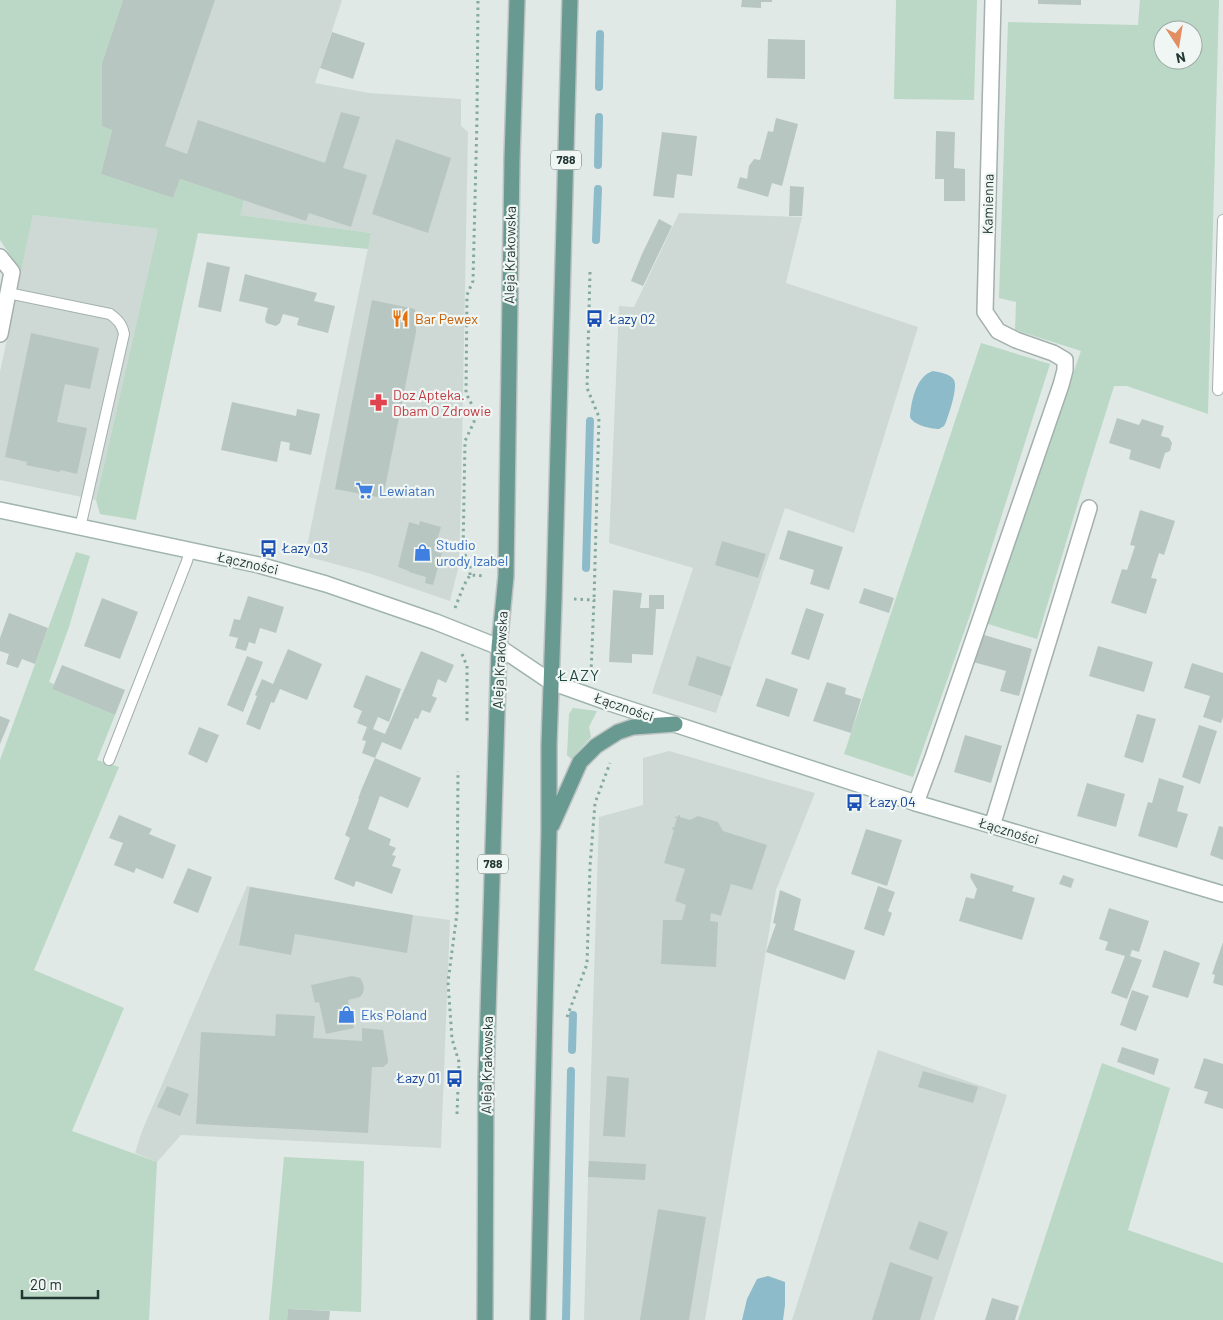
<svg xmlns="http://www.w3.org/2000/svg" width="1223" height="1320" font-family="Barlow,sans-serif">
<rect width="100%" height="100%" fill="#e0e9e6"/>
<path fill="#ced9d5" d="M123 0H342L315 83 369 93 461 99V126L468 132 461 498 459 565 450 601 368 573 305 556 371 233 239 215 244 201 180 179 173 198 101 174 112 130 102 126V63Z
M679 213 802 217 786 283 918 327 854 533 785 508 716 713 652 693 693 568 609 543 619 306 634 307Z
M33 215 158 229 96 500 0 480V372Z
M669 751 815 793 776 890 705 1320H584L593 1006 599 817 643 805V758Z
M247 886 413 915 450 920 441 1148 181 1135 157 1162 135 1153 142 1131Z
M878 1050 1007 1095 934 1320H792Z"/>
<path fill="#bad8c5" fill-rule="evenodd" d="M0 0H123L102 63V126L112 130 101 174 173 198 180 179 244 200 240 215 371 233 368 249 198 233 136 520 100 514 96 500 158 229 33 215 21 272 0 240Z
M896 0H977L974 100 894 99Z
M1140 0H1219L1208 414 1127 386H1114L1086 476 1037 639 985 623 1081 351 1015 330 1016 302 999 298 1008 22 1138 25ZM1163 30H1193V60H1163Z
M981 343 1050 364 969 618 913 777 844 754Z
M76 552 90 556 69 627 49 682 54 684 52 689 115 715 97 760 119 767 34 970 124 1008 72 1131 157 1162 149 1320H0V760Z
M573 708 597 711 589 727 591 737 571 759 567 755 569 714Z
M1102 1063 1170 1088 1128 1230 1223 1263V1320H1018Z
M284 1157 364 1161 361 1312 288 1309 287 1320H269Z"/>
<path fill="#8dbbc9" d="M933 371C939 372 951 374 954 380 958 388 949 413 946 422L944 426 939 429C931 429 913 425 910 417 911 402 916 376 933 371Z
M768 1276 785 1282V1305L783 1320H742L747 1299 757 1279Z"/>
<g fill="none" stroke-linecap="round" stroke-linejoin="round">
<path stroke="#8dbbc9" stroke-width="8" d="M599 87 600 34
M598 165 599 117
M596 240 598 189
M586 568 590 421
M572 1050 573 1015
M566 1320 571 1071"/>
</g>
<path fill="#b8c6c2" d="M123 0H215L165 146 187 154 198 120 325 163 341 112 360 117 343 168 367 175 351 227 309 213 306 221 180 179 173 198 101 174 112 130 102 126V63Z
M742 0H772V2H761V8L741 7Z
M1038 0H1081V5L1038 4Z
M332 32 365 43 353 79 320 68Z
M768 39 805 40V79L767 78Z
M776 118 798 124 782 186 772 183 768 197 737 188 740 177 747 179 749 166 754 159 760 160 768 131 773 132Z
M936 131 955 132 954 168 965 169V201H944V179H935Z
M662 132 697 136 692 176 677 174 674 198 653 196Z
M396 139 451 158 428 233 372 214Z
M790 186 804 187 802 216H789Z
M659 219 672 226 643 286 631 281 642 254Z
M207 262 230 267 221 312 198 307Z
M245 274 317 293 314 301 335 306 328 333 297 325 299 318 283 314 280 323 276 326 266 323 265 319 268 308 239 301Z
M372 300 415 309 416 332 383 498 335 489Z
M31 333 99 348 90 389 65 384 57 422 87 428 77 474 60 470V472L26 465 27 462 5 457Z
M232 402 296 416 297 409 320 414 311 455 289 450 290 443 281 441 277 462 221 450Z
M1117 418 1139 425 1142 419 1164 426 1161 436 1169 438 1172 443 1170 451 1165 453 1160 469 1129 459 1131 450 1109 443Z
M1140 510 1175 521 1164 555 1159 553 1151 578 1157 579 1146 614 1111 603 1122 569 1127 570 1135 546 1130 545Z
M420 521 441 527 434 551 442 553 433 585 425 583 426 577 409 572V571L398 567 409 522 419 525Z
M788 530 843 547 829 590 810 584 814 570 779 559Z
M722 541 766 554 758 578 715 565Z
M864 588 894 598 889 613 859 603Z
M613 590 642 593 640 608H649V595H664V609H656L653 655 632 654V663L609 662Z
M248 596 284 607 276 633 260 628 255 644 249 642 246 651 235 648 238 638 229 636 234 619 240 620Z
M102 598 138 612 120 659 84 646Z
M806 608 824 614 809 660 791 654Z
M9 613 48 628 35 664 22 659 18 668 6 664 9 654 0 651V638Z
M981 634 1032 649 1019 696 1000 691 1006 671 973 662Z
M1098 646 1153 662 1144 692 1089 676Z
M288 649 322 664 307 700 280 689 274 703 271 702 260 730 246 724 257 696 255 695 262 679 273 684Z
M421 651 454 665 446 683 438 679 432 696 437 698 430 713 422 710 418 719 415 718 401 750 382 742 375 758 362 753 366 741 362 740 367 727 357 723 362 711 353 707 366 675 401 689 389 722 378 717 373 729 385 734Z
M247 656 263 662 243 712 227 705Z
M697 656 731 667 722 696 688 685Z
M1192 663 1223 673V717L1221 723 1203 717 1210 696 1184 688Z
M62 665 125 690 115 715 52 689Z
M766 678 798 689 789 717 756 706Z
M827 682 846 688 845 694 861 699 851 733 813 721Z
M1137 714 1156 719 1143 763 1124 757Z
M0 716 10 720 0 744Z
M1199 725 1217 731 1200 784 1182 777Z
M199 727 219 735 207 763 188 754Z
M965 735 1002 746 991 783 954 772Z
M375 758 421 778 408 808 380 796 368 829 391 839 389 845 396 848 392 855 396 856 392 866 401 869 392 894 356 881 354 887 334 879 350 838 345 835 359 799H358L362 788Z
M1159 778 1184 786 1177 811 1188 814 1177 848 1138 836 1148 802 1152 803Z
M1087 783 1125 794 1116 827 1077 816Z
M119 815 152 829 149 834 176 845 163 879 136 868 134 873 114 865 123 843 109 838Z
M679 815H680V817L690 820 698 816 718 822 723 831 767 845 752 890 731 884 721 916 711 913 710 921 718 922 716 967 661 964 663 920H682L686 905 675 901 685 869 664 863 674 830 672 829V827L674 828 677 818H675L676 816 678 817Z
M1219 826 1223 827V860L1210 855Z
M866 829 902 840 887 886 851 874Z
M188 868 212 877 198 913 173 903Z
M971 873 1014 886 1012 891 1035 898 1022 940 959 921 966 897 974 899 977 889 970 877Z
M1063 875 1074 879 1071 888 1059 884Z
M878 886 895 892 888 911 892 913 884 936 864 929Z
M250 887 413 915 407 953 295 934 291 955 239 945Z
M780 890 801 899 794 930 855 951 845 980 766 952 776 924 773 923Z
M1109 908 1149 921 1139 952 1132 950 1130 956 1142 960 1127 999 1111 993 1125 956 1105 950 1108 942 1099 939Z
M1223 942V986L1213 983 1215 975 1212 974Z
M1164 950 1200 963 1188 998 1152 987Z
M352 976 360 978 362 981 364 987 363 993 360 997 348 1000 354 1028 326 1034 319 1002 315 1003 311 985Z
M1132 990 1149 996 1136 1031 1120 1025Z
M276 1014 315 1016 313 1038 362 1041V1028L383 1030 388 1060V1063L383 1067H372L368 1133 196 1124 201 1032 275 1036Z
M1122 1047 1159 1059 1154 1075 1117 1062Z
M1204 1058 1223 1064V1109L1204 1103 1208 1092 1194 1088Z
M923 1071 978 1087 973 1103 918 1087Z
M607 1076 629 1078 625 1137 603 1136Z
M167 1086 189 1094 180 1116 157 1107Z
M589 1161 646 1164 645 1180 588 1177Z
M658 1209 706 1217 689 1320H640Z
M919 1221 948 1232 938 1260 909 1249Z
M890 1262 933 1277 920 1320H872Z
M992 1298 1019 1306 1015 1320H985Z
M288 1309 330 1311 329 1320H287Z"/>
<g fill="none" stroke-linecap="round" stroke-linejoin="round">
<defs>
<path id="lane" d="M8 293 110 314C118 320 122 324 124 334L80 528
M1218 390 1223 220
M109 760 187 561 190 550"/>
<path id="street" d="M0 257 12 272 0 334
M916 803 933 757 1061 385 1065 370V360L1053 353 1016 340 998 331 985 312 993 0
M992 826 1089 508"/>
<path id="secondary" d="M0 510 259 565 326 584 436 622 499 647 551 682 607 702 916 803 1223 894"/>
<path id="primary" d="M552 825 580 762 596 746 618 732 633 727 675 724
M485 1320 486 1080 499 647 506 576 512 159 517 0
M538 1320 549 831V745L554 599 570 0"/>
</defs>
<use href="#lane" stroke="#a3b0ad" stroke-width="12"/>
<use href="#street" stroke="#a3b0ad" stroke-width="18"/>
<use href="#secondary" stroke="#a0b4ae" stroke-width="18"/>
<use href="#primary" stroke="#bdc3c2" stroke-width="18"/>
<path stroke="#83a9a0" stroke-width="3" stroke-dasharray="2.5 4" stroke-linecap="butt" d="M590 272 587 388 599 417 594 600
M470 575V564L463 551 465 441 474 422V409L466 393 467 295 473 281 477 118 478 0
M574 599 594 600 591 673 592 674
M455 608 464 585 470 575 485 576
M462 654 467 666V724
M567 1017 587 964 590 866 595 803 610 763
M457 1114 459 1062 452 1039 448 982 457 913 458 771"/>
<use href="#lane" stroke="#fff" stroke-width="10"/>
<use href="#street" stroke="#fff" stroke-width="15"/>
<use href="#secondary" stroke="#fff" stroke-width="15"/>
<use href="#primary" stroke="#699a91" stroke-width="15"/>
</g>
<defs>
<symbol id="restaurant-bare" viewBox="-9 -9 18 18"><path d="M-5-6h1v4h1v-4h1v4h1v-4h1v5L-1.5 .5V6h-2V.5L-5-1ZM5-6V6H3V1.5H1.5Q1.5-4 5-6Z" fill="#e8710a" stroke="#f0f6f3" stroke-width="2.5" paint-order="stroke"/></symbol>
<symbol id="bus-bare" viewBox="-9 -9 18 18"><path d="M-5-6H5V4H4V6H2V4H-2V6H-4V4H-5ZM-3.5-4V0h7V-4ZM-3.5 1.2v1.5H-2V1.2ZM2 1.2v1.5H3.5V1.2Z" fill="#1a4fb4" stroke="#f0f6f3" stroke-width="2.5" paint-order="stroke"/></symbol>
<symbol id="pharmacy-bare" viewBox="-9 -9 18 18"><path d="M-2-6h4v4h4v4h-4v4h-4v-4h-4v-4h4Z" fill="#e0444e" stroke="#f0f6f3" stroke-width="2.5" paint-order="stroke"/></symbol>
<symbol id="supermarket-bare" viewBox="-9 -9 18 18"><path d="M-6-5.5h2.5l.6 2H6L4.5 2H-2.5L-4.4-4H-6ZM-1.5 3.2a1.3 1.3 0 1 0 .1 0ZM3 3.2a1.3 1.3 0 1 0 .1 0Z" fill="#3f7fe0" stroke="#f0f6f3" stroke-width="2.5" paint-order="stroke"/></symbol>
<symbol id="shop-bare" viewBox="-9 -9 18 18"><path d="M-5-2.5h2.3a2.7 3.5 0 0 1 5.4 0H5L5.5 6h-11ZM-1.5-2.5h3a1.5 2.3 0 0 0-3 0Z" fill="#3f7fe0" stroke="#f0f6f3" stroke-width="2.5" paint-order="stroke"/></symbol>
</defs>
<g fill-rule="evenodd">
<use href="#restaurant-bare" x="388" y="306" width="25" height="25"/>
<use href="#bus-bare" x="582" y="306" width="25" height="25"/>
<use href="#pharmacy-bare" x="366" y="390" width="25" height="25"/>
<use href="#supermarket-bare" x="352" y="478" width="25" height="25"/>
<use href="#bus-bare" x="256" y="536" width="25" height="25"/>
<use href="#shop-bare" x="410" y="540" width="25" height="25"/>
<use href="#bus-bare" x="842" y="790" width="25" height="25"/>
<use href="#shop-bare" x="334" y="1002" width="25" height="25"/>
<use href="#bus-bare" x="442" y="1066" width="25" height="25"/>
</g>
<g text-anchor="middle" stroke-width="4.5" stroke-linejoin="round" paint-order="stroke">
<g fill="#f0f6f3" stroke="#60706d" stroke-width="1">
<rect x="551" y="150.5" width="30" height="19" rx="4"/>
<rect x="478" y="854.5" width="30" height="19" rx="4"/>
</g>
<g font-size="12" font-weight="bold" fill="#223733">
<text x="566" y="164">788</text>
<text x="493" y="868">788</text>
</g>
<g font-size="14" fill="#223733" stroke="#f0f6f3">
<text transform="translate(988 204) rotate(-89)" y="5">Kamienna</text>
<text transform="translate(510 255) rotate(-89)" y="5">Aleja Krakowska</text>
<text transform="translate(248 563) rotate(13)" y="5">Łączności</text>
<text transform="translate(500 660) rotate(-87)" y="5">Aleja Krakowska</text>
<text transform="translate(624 707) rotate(19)" y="5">Łączności</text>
<text transform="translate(1009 831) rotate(17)" y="5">Łączności</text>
<text transform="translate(487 1065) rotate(-89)" y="5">Aleja Krakowska</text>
</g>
<g font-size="14" fill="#c56008" stroke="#f0f6f3" text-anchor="start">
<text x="415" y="324">Bar Pewex</text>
</g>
<g font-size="14" fill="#164399" stroke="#f0f6f3" text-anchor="start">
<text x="609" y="324">Łazy 02</text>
<text x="282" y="553">Łazy 03</text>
<text x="869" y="807">Łazy 04</text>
<text x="440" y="1083" text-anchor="end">Łazy 01</text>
</g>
<g font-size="14" fill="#be3a42" stroke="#f0f6f3" text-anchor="start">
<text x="393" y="400">Doz Apteka.<tspan x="393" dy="16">Dbam O Zdrowie</tspan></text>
</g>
<g font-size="14" fill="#366cbe" stroke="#f0f6f3" text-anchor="start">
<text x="379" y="496">Lewiatan</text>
<text x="436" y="550">Studio<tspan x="436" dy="16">urody Izabel</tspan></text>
<text x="361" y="1020">Eks Poland</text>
</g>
<g font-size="16" letter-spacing="1" fill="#214741" stroke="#f0f6f3">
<text x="579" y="681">ŁAZY</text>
</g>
</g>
<g transform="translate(1178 45) rotate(168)"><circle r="24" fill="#f0f6f3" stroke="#9eaaa6"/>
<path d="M0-4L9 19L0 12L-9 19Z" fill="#e38d63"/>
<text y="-8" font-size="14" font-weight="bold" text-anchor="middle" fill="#223733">N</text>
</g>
<path d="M22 1290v8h76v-8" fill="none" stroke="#223733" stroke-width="2.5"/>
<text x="30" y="1290" font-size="15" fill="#223733" stroke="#f0f6f3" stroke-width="4" paint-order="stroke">20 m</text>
</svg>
